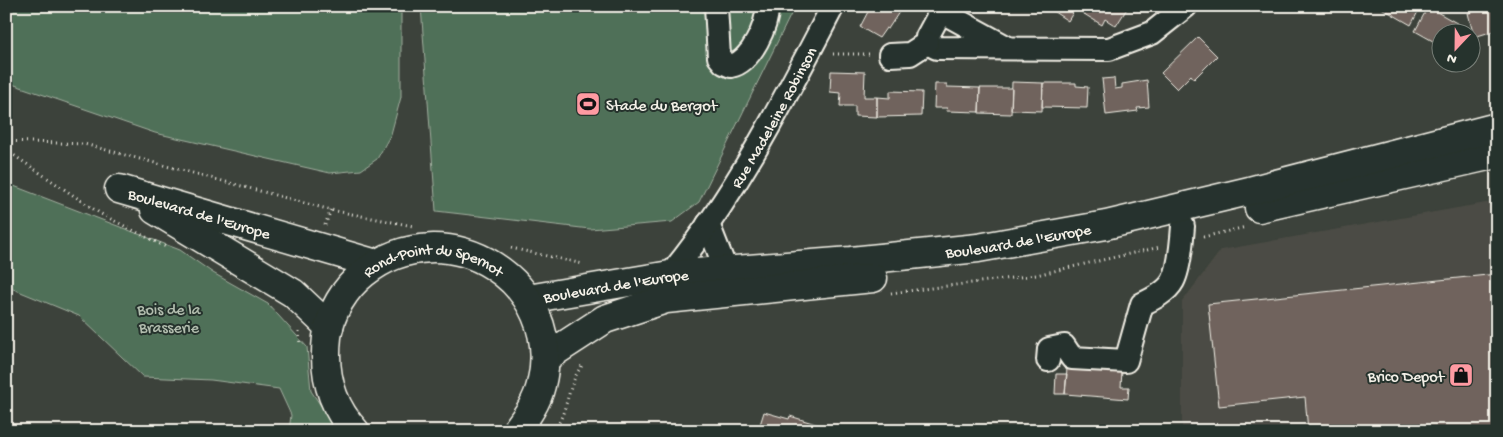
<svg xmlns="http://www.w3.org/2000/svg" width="1503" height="437" font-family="'Gochi Hand',sans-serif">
<rect width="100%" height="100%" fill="#3c423b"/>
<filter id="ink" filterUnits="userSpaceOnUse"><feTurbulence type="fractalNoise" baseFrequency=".02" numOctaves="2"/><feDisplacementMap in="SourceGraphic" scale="10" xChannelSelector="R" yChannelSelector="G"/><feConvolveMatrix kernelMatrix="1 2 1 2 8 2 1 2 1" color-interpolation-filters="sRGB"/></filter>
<g filter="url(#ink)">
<path fill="#4c4c45" d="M1497 201V431H1182V302L1221 250Z"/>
<path fill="#506f58" stroke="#a2b0a0" d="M6 6H401V97L391 134 377 159 361 170 330 173 155 133 6 82Z
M421 6H795L699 202 672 222 590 229 436 211Z
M6 183 180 250 213 273 268 304 307 347 311 391 338 431H289L291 415 279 389 211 380 143 377 79 316 6 286Z"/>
<path fill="#70645d" stroke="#f4f1e8" d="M871 6H903L888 29 886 28 879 38 860 27Z
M1045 6H1077L1068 21Z
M1077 6H1126L1128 7 1116 26 1105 19 1102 25 1076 9Z
M1378 6H1421L1411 25Z
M1428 7 1462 26 1458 32H1440V45L1415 31Z
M1497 7V30L1474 37 1468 13Z
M1198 37 1217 56 1194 79 1191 75 1177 89 1161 73Z
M831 71 865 72 864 97H877V117L855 116V106H840L841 93 830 92Z
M1114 78 1115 89 1122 88V84L1147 80 1149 107 1137 108 1138 111 1106 115 1102 79Z
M1012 82 1043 83 1042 111 1011 110Z
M1043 83H1076V86L1088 87 1087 108 1042 107Z
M935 84H947V87L980 88 979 112 946 111 947 108H934Z
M980 88H1012L1011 114 979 113Z
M890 91 922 92 921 116 877 117V97L890 98Z
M1497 274V383H1494L1497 431H1308L1305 397 1219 406 1208 304Z
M1067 368 1122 370 1121 387H1129L1128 399 1065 394Z
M1056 374H1067L1065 394H1055Z
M764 412 789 419 790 416 819 425 817 431H758Z"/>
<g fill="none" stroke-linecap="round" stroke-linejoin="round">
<defs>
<g id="minor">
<path d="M716 6 719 57 724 63 731 66C751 62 768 25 767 6"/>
<path d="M1008 48 944 13H940L927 37V43L937 48 1109 49 1152 33 1186 6"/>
<path d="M890 55 910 54 927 43"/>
<path d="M708 224 726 270"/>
<path id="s1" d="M670 275C736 195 785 98 833 6"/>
<path d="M1048 360 1049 349 1064 346 1072 358 1126 361 1142 304C1153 299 1167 292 1173 281 1180 268 1182 240 1183 226"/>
</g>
<g id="major">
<path id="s2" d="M119 189 376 264"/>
<path d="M1259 208 1497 154"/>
<path d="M155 210 293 293 329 327"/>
<path id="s3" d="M528 299 670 275 851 261 978 248 1106 225 1249 191 1497 127"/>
<path d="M545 358 605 319 666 299 873 278"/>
<path id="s4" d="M355 431C330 404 323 372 327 337 330 312 345 288 364 273 446 207 567 282 541 385 537 402 527 416 516 431"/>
</g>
</defs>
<use href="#minor" stroke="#f4f1e8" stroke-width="26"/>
<use href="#major" stroke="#f4f1e8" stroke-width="31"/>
<path stroke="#f4f1e8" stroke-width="3" stroke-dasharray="1 4" stroke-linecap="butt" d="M833 54H869
M6 141 84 144 331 210 413 226
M6 150 101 214 166 247
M325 225 331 210
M1203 237 1246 227
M511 248 583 264
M891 293 1036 275 1160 247
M299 331 300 345
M554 431C569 410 567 383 584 363"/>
<use href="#minor" stroke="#26332d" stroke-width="22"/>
<use href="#major" stroke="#26332d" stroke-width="28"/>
</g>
</g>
<defs>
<symbol id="stadium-square" viewBox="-11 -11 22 22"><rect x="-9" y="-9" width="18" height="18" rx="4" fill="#ff9aa2" stroke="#26332d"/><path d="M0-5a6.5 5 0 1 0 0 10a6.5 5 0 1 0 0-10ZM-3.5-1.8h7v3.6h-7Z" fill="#111"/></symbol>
<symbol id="shop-square" viewBox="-11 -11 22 22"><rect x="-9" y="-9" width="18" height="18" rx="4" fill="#ff9aa2" stroke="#26332d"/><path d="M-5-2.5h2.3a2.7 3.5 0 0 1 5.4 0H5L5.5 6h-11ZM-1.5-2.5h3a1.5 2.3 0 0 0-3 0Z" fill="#111"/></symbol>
</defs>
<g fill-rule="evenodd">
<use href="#stadium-square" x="574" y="90" width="28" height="28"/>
<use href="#shop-square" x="1447" y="361" width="28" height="28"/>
</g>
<g text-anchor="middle" stroke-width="4" stroke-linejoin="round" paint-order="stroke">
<g font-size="16" fill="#f4f1e8" stroke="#26332d" text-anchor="start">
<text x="606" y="110">Stade du Bergot</text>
<text x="1444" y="381" text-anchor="end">Brico Depot</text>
</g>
<g font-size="16" fill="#f4f1e8" stroke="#26332d">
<text dy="6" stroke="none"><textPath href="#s1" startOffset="189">Rue Madeleine Robinson</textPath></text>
<text dy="6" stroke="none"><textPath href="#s2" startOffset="84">Boulevard de l'Europe</textPath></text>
<text dy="6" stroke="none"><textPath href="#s3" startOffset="494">Boulevard de l'Europe</textPath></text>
<text dy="6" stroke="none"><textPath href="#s4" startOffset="252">Rond-Point du Spernot</textPath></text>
<text dy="6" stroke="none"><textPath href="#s3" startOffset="89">Boulevard de l'Europe</textPath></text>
</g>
<g font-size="16" fill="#b2bdae" stroke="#26332d">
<text x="169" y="314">Bois de la<tspan x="169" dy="18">Brasserie</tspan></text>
</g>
</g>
<rect width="1503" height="437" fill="none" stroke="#26332d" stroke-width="25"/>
<rect x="12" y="12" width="1478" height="412" fill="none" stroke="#f4f1e8" stroke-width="2" filter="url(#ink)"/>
<g transform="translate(1456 48) rotate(202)"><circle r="24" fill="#26332d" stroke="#787f78"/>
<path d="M0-4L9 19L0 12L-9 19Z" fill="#ff9aa2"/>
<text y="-8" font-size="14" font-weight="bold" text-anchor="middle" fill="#f4f1e8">N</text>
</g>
</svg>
